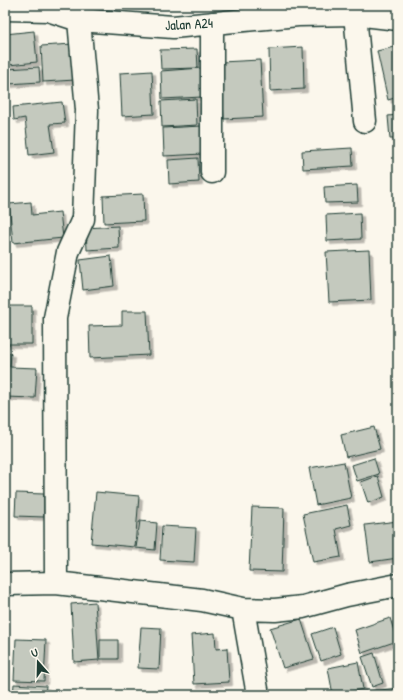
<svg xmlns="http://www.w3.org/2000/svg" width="403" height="700" font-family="'Patrick Hand',sans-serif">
<defs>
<filter id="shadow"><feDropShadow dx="3.5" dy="3.5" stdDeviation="0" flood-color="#0004"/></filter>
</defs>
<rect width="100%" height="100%" fill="#fbf7ec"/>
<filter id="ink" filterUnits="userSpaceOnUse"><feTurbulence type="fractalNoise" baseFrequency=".025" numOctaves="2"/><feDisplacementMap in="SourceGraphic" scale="8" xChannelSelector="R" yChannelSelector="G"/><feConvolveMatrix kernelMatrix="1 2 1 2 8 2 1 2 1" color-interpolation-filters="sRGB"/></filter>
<g filter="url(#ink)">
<path fill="#c4c9be" stroke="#1f3d34" filter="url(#shadow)" d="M34 31 37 62 9 65 5 34Z
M73 44 75 80 43 82 41 46Z
M398 46V97L388 100 377 51Z
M303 47 304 89 270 91 269 49Z
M197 49 198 68 161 69 160 50Z
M260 60 263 117 224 119 221 62Z
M39 67 40 82 8 84 7 69Z
M201 68 202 97 162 99 161 71Z
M152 71 154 114 122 116 120 73Z
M196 99 197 125 162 127 161 101Z
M62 102 65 123 50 124 54 152 29 155 25 118 14 120 13 107Z
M398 115V139H390L388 116Z
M202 126 203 154 164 156 163 128Z
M394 145H398V170H396Z
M352 148 353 166 303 169 302 151Z
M198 158 199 182 169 184 168 160Z
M357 185 358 202 325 203 324 187Z
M143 194 144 221 104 223 103 196Z
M31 202 32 215 60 212 63 238 13 243 9 204Z
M360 213 361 239 327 241 326 215Z
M118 226 119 248 87 250 86 228Z
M369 250 371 300 329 302 326 252Z
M111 256 114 286 83 290 80 260Z
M5 306H32V344H5Z
M122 311H147L149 355 90 358 89 326 122 325Z
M5 353H11L10 367 37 368 35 398 5 397Z
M374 427 380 449 346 457 341 435Z
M374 458 379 474 357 481 352 465Z
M344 462 351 498 316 505 309 468Z
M378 476 384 497 368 503 361 482Z
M96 492 139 496 135 547 91 543Z
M16 493 44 494V517L15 516Z
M347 505 351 525 336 529 341 557 313 562 303 514Z
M252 507 284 508 282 572 249 571Z
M140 521 157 523 155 550 136 548Z
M398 521V558L370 562 365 525Z
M162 526 196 528 194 562 160 560Z
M95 602 99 660 74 662 71 604Z
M390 618 397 641 362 653 355 630Z
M301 619 314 659 283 668 270 628Z
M141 627 161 628 159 669 138 668Z
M333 627 341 654 321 661 312 634Z
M215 633 216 649 227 648 229 682 194 684 191 635Z
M16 639 46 640 44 681 14 680Z
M100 640H118V659H100Z
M374 653 383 683 372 687 362 657Z
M358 662 363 689 333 695 328 668Z
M14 684 46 686 45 695H13Z
M398 688V695H372V691Z
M366 692V695H345Z"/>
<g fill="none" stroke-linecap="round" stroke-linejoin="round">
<defs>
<path id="minor" d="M5 9 48 10 79 20 173 27 298 15 355 14 398 19
M355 14 365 121
M212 23V172
M56 583 55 318 68 252 83 219 87 110 79 20
M5 584 56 583 202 600 243 609 275 610 303 607 347 595 398 585
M243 609 258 695"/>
</defs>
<use href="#minor" stroke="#1f3d34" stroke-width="25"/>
<use href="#minor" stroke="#fbf7ec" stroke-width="22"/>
</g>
</g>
<g text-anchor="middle" stroke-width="3" stroke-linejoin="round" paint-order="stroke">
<g font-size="14" fill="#1f3d34" stroke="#fbf7ec">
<text transform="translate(189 24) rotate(-3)" y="5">Jalan A24</text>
</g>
</g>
<rect width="403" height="700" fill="none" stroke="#fbf7ec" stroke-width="20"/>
<rect x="10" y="10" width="383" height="680" fill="none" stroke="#1f3d34" stroke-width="1.5" filter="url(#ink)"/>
<g transform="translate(38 662) rotate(340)" stroke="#fbf7ec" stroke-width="3" paint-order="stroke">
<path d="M0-3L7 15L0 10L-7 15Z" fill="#1f3d34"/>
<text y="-6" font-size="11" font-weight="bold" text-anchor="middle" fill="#1f3d34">U</text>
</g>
</svg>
